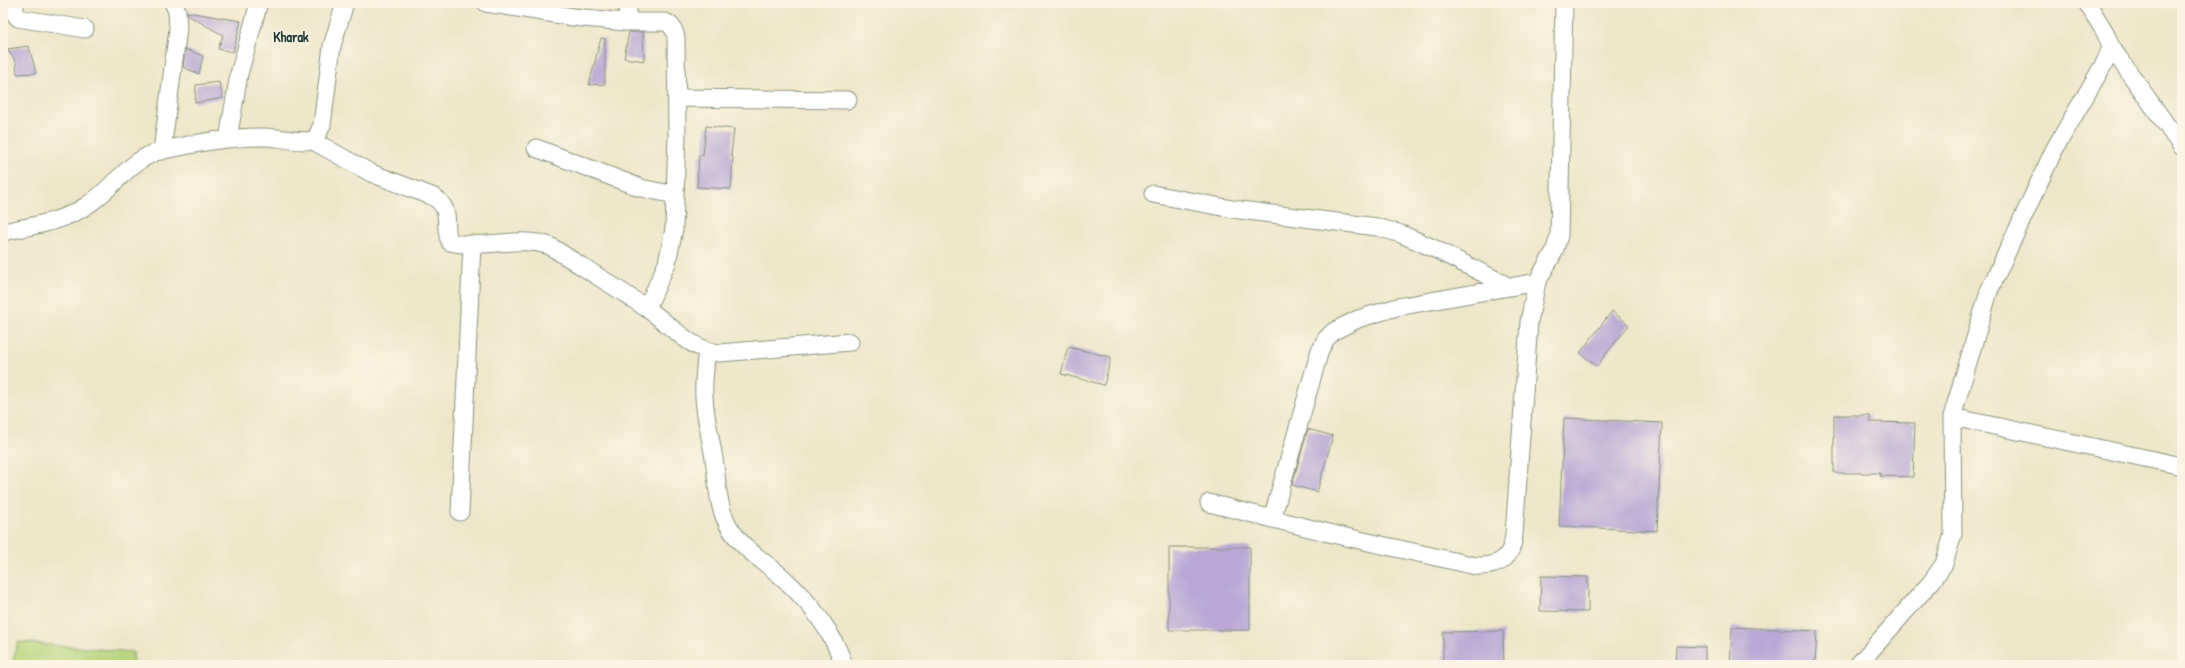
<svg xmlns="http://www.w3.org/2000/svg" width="2185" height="668" font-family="'Patrick Hand',sans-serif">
<rect width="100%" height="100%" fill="#fcf5e5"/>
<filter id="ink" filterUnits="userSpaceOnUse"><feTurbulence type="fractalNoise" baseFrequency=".025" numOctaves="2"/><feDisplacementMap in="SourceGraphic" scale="8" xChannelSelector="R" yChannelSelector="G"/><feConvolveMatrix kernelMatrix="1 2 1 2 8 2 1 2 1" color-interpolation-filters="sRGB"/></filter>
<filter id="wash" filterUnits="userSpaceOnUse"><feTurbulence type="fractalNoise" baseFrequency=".012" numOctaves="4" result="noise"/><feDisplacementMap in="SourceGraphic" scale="16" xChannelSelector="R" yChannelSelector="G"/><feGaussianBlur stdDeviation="0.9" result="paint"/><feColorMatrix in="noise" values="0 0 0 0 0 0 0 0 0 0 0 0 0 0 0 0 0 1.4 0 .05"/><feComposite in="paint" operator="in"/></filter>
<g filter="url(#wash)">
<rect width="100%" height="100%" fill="#ede6c8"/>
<path fill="#b8d67d" stroke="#6c8a58" d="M18 642 133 652 134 665H12Z"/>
<g id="blocks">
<path fill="#b9a8d5" d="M187 12 241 21 233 52 218 49 223 35 187 15Z
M629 32H643L644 61 624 58Z
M601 38 605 39V84L589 85Z
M29 46 36 73 17 74 16 62 7 49Z
M185 49 203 56 199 74 183 67Z
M219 82 223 98 195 103 196 85Z
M706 126 734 129 731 156 733 157 731 189 697 187 699 155H703Z
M1612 311 1629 325 1597 366 1580 353Z
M1068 347 1111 357 1104 385 1061 374Z
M1834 415H1870V422L1915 423 1913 477 1880 476V473H1834Z
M1564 418 1662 423 1657 531 1559 526Z
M1308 429 1333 436 1317 492 1292 485Z
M1169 547H1250V630H1169Z
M1541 576 1588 577V612L1540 611Z
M1732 627 1817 631 1815 665H1730Z
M1503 631 1504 665H1443V632Z
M1676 646 1705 647V665H1675Z"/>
</g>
</g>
<g filter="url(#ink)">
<use href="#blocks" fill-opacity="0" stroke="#86927e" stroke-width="1"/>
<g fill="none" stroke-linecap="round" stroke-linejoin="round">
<defs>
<path id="street" d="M15 3V14L18 18 85 29
M486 3 573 17 626 22 629 3
M626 22H665C673 25 674 30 676 37L677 136 674 229 667 263 647 308
M2111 47 2182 147
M677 98 848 100
M228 139 239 74 259 3
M313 141 371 173 434 197C454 211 442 225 450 242 483 250 518 235 550 246 582 267 615 286 646 308 670 324 690 350 720 353L850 342
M536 148 641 188 675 195
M162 151 178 29 177 11 173 3
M1153 194 1232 209 1377 227 1401 234 1433 248 1510 287
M3 232C31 226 62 222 86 206 114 189 130 157 164 150 197 143 232 136 266 137 279 137 306 145 316 138L322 125 332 46 345 3
M707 351C705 366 703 382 704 397 705 418 711 438 714 459 719 490 716 514 738 539 750 554 768 564 782 577 810 602 832 630 844 665
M1952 417 2182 466
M1209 503 1337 535 1476 566C1498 567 1512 559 1514 535L1529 322 1537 282 1554 252 1559 236 1564 3
M460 512 472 244
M1272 519 1320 350 1326 339 1334 331 1358 319 1397 307 1537 282
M1858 665 1932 581 1944 564 1953 534 1952 417 1989 291 2054 150 2105 62 2111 47 2105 32 2087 3"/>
</defs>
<use href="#street" stroke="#86927e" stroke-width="19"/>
<use href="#street" stroke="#fff" stroke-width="17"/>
</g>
</g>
<g text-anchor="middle" stroke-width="3" stroke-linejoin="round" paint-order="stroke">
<g font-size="14" font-weight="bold" fill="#1f3d34" stroke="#fcf5e5">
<text x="291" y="42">Kharak</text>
</g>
</g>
<rect width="2185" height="668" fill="none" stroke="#fcf5e5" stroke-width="16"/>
</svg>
